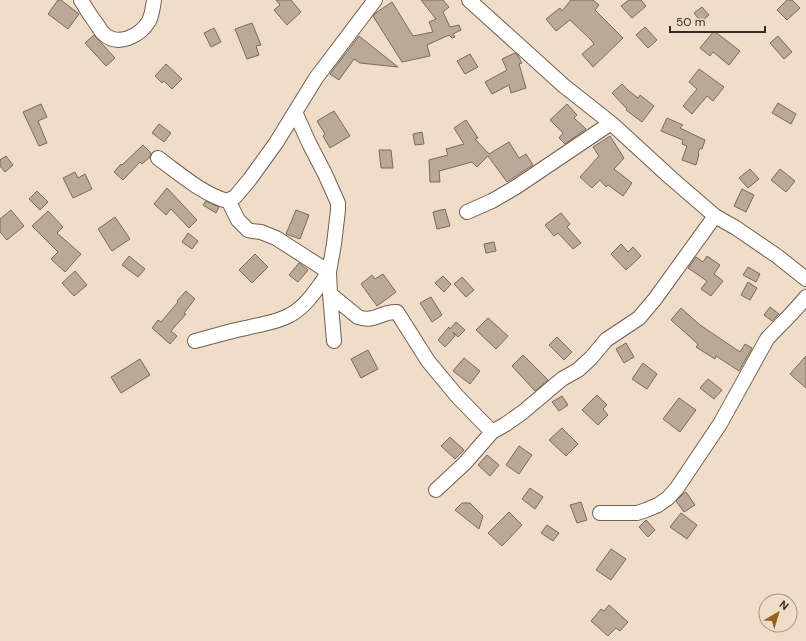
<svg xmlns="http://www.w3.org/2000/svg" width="806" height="641" font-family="'DM Sans',sans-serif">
<rect width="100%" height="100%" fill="#efdcc9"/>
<path fill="#baa996" stroke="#7a6a59" d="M58 0H61L79 14 68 29 48 14Z
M276 0H291L301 12 287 25 274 10 280 5Z
M421 0H443L449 7 443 12 450 27 459 25 461 30 453 34 455 37 452 38 449 35 427 45 430 56 402 62 373 16 377 12 392 2 413 36 433 32 429 22 436 19Z
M571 0H593L599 5 595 10 623 38 593 67 582 54 594 44 591 40 570 20 556 31 546 19 560 8 562 11Z
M629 0H641L646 6 632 18 621 6Z
M787 0H792L800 8 787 20 777 10Z
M702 7 709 15 701 22 694 13Z
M252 23 261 45 256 46 259 55 247 59 235 29Z
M645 27 657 40 648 48 636 35Z
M214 28 221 42 211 47 204 33Z
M714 31 740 51 729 65 713 52 710 56 700 48Z
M94 35 115 58 106 66 85 43Z
M359 36 398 67 360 63 354 59 339 80 330 74Z
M778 36 792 52 784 59 770 43Z
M515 53 518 56 522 63 519 64 526 88 511 93 509 85 492 94 485 82 507 70 502 59Z
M470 54 478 67 465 74 457 61Z
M166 64 182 79 172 89 164 81 162 83 155 76Z
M699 69 724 87 713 101 707 96 692 114 683 106 697 89 689 82Z
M622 84 629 91 638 98 640 95 654 106 642 122 626 110 627 109 612 93Z
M778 103 796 114 791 124 772 113Z
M41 104 47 117 38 121 47 143 39 146 23 112Z
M567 104 577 115 574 118 586 129 565 144 559 138 563 133 550 120Z
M334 111 350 136 330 148 323 136 325 134 317 121Z
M667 118 683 125 680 128 705 140 702 149 700 148 698 153 699 154 696 165 682 160 687 146 682 144 683 140 661 131Z
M466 120 478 138 475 139 489 154 509 142 519 158 526 154 533 165 507 182 488 156 477 167 472 162 439 171 440 182H430L429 160 448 155 446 149 464 144 454 128Z
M159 124 171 133 164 142 152 133Z
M422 132 424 144 415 145 413 134Z
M610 136 624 158 614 169 632 183 623 196 608 185 606 187 600 180 592 188 580 177 599 156 593 147Z
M143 145 151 153 150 157 142 164 140 162 123 180 114 172 121 164 122 165Z
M379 150H391L393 168H381Z
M6 156 13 165 5 172 0 166V160Z
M750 169 759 179 748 188 739 178Z
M780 169 795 181 786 192 771 180Z
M75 172 78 178 85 174 92 189 73 198 63 178Z
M167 188 197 220 189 228 171 209 166 215 154 204Z
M742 189 754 195 746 212 734 206Z
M37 191 48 202 40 210 29 199Z
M206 201 219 207 216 213 203 205Z
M445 209 450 226 437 229 433 212Z
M11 210 24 226 7 240 0 232V219Z
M296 210 309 215 300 239 286 234Z
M48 211 63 227 57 233 81 254 65 272 51 259 58 252 32 226Z
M561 213 570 224 567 227 581 243 573 249 558 233 554 236 545 225Z
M115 217 130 239 112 251 98 229Z
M188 233 198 241 192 249 182 242Z
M494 242 496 251 486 253 484 244Z
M621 244 628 252 633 247 641 256 626 270 611 254Z
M255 254 268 267 252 283 239 270Z
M129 256 145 269 138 277 122 265Z
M707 256 720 265 714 274 723 281 711 296 701 289 707 281 688 268 696 257 703 262Z
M299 263 308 270 298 282 289 275Z
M748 267 760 274 756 282 743 275Z
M75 271 87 285 74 296 62 283Z
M383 274 396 292 377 306 361 284 372 275 375 279Z
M443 276 451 284 444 292 435 283Z
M462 277 474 290 466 297 454 284Z
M748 282 757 288 750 300 741 295Z
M186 291 195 299 184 313 186 314 171 331 177 336 170 344 152 328 158 320 161 322 178 302 177 301Z
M431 297 442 315 432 322 420 303Z
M770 307 779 314 772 321 764 315Z
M681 308 700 325 740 352 745 344 752 348 739 371 716 356 715 359 696 347 698 344 671 320Z
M488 318 508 336 496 349 476 330Z
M456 322 465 330 458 337 453 332 455 336 445 347 438 340 449 327 450 329Z
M557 337 572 352 564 360 549 345Z
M626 343 634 357 624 363 616 349Z
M368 350 378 369 361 378 351 359Z
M523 355 548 380 535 391 512 366Z
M806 356V388L790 374Z
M464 358 480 371 470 384 453 371Z
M140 359 150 375 121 393 111 377Z
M643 363 657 374 647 389 632 379Z
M708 379 722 390 714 399 700 388Z
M597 395 607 405 603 409 608 415 598 425 582 410Z
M562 396 568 405 559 411 552 402Z
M679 398 696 410 680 432 663 419Z
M562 428 578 444 566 456 549 440Z
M450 437 464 450 455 459 441 446Z
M519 446 532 455 519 474 506 465Z
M487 455 499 465 490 476 478 465Z
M530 488 543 497 535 509 522 499Z
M686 492 695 505 684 512 676 501 682 495Z
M581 502 587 520 577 523 570 505Z
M462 503H470L483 516 479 529 455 510Z
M509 512 522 525 502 546 488 533Z
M681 513 697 525 687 539 670 527Z
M646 520 655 530 648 537 639 527Z
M547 525 559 533 553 541 541 533Z
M611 549 626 559 611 580 596 570Z
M609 605 628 622 620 631 616 628 608 636 591 621 601 609 604 611Z"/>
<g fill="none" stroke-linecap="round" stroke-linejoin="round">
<defs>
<path id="street" d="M81 0C86 9 92 18 98 26 100 29 101 32 104 34 118 47 140 36 149 21 152 15 153 7 154 0
M469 0 564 86 611 123 671 178 715 216 736 228 777 256 806 279
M295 112 309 143 325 174 338 203V210L334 244 329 272 330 294 334 341
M158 158C180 174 201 193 227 201L235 197 250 179 276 143 316 78 375 0
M467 212 492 201 516 187 611 123
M330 294 358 317C375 323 381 311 397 312L428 361 457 396 492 432
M195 341C212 337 229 331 246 328 260 324 276 323 290 315 307 306 318 287 329 272L276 238 261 232 252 231 248 230 238 220 231 206 230 200
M436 490 465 463 492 432 506 424 523 412 562 379 578 370 591 358 606 340 639 318 655 299 715 216
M600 513H637L646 510 658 505 668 498 677 488 720 424 767 339C780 325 794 312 806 297"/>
</defs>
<use href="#street" stroke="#706050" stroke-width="16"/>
<use href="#street" stroke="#fff" stroke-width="14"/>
</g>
<g transform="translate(778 613) rotate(38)"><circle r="19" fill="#efdcc9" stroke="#a39587"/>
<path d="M0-3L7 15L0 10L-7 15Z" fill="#966017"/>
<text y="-6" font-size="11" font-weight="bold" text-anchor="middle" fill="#322b24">N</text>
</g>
<path d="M670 26v6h95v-6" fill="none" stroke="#322b24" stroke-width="2"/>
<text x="676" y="26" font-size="12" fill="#322b24" stroke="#efdcc9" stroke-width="3" paint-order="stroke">50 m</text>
</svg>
